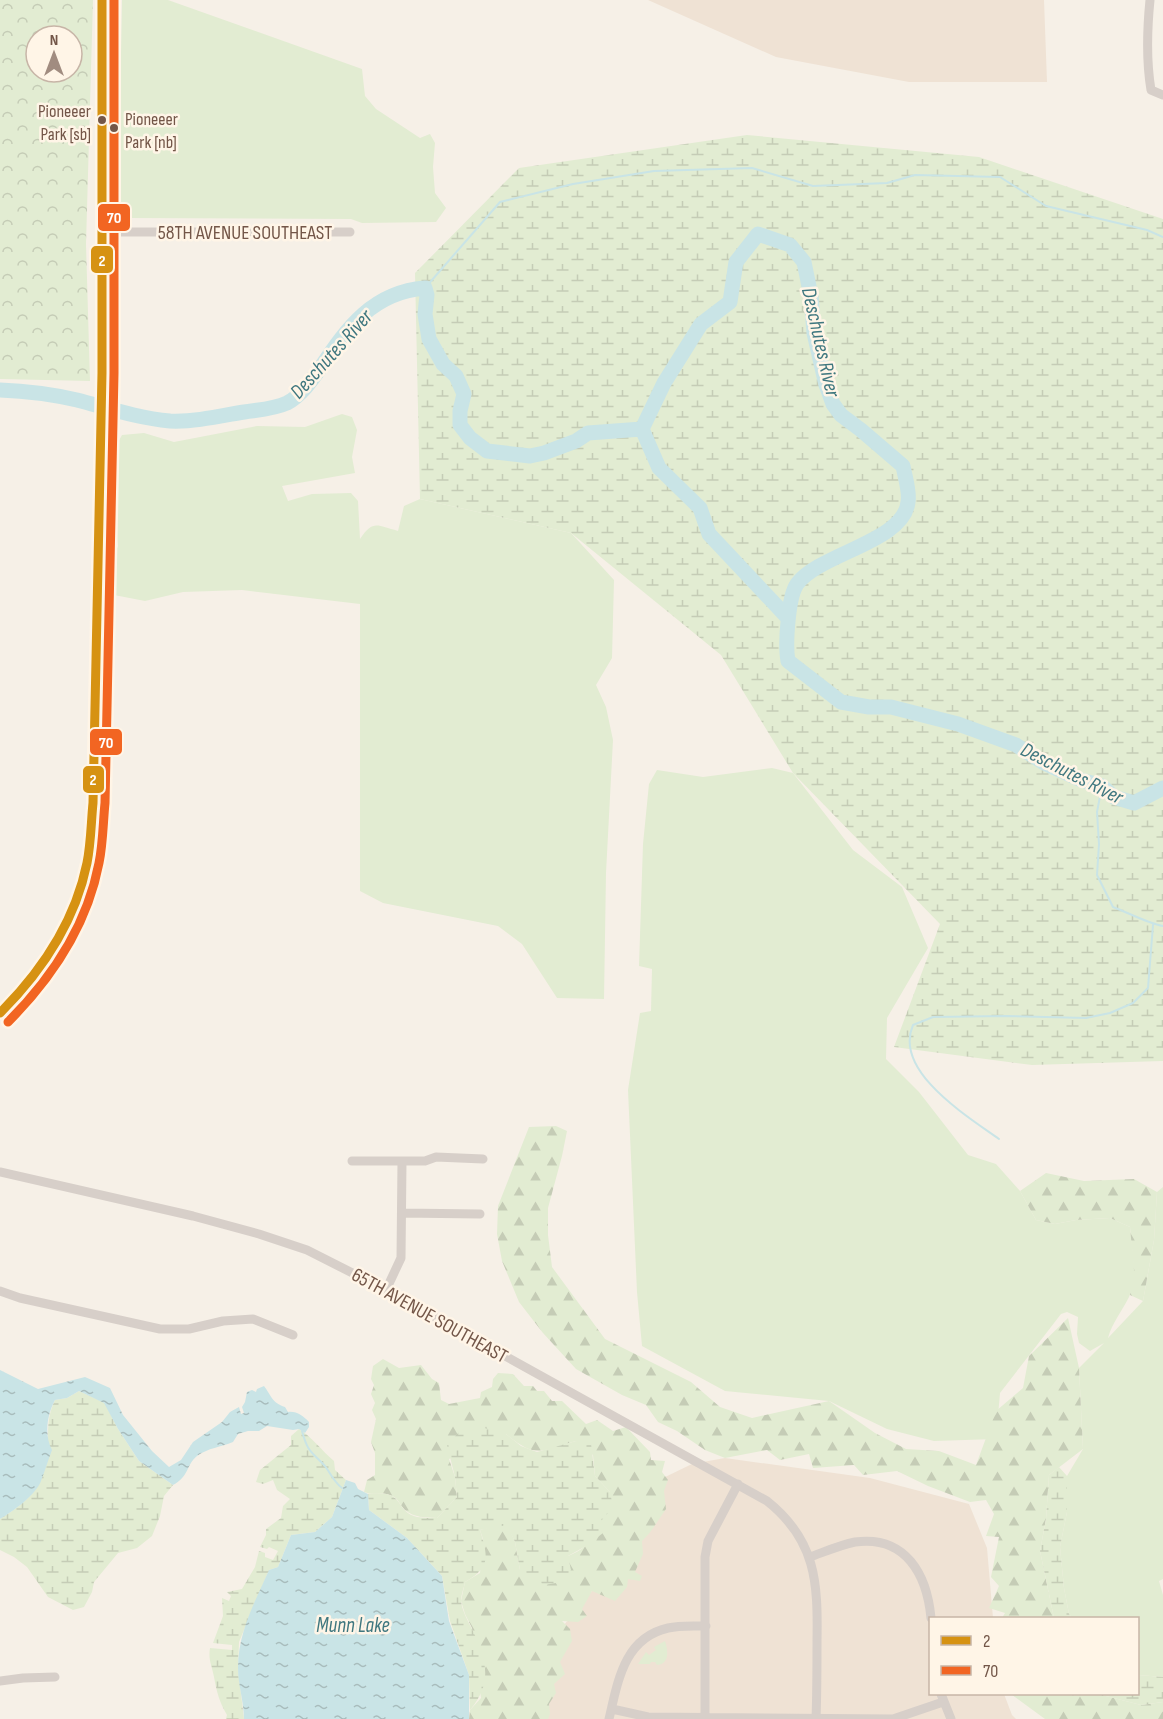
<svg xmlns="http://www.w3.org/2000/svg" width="1163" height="1719" font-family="'Sofia Sans Condensed',sans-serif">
<defs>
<pattern id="forest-firs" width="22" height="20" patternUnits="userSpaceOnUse" patternTransform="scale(1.5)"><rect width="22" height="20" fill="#e2ecd2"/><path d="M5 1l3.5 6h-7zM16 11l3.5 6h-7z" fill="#c5ccb6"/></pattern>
<pattern id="wetland-marsh" width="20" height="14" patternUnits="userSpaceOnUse" patternTransform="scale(1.5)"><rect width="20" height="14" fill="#e2ecd2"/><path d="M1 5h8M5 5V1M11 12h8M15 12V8" fill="none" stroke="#c5ccb6"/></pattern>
<pattern id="park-crowns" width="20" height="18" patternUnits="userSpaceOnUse" patternTransform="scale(1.5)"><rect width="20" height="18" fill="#e2ecd2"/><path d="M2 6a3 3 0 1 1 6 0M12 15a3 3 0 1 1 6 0" fill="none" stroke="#c5ccb6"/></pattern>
<pattern id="water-ripples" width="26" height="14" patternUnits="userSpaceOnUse" patternTransform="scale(1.5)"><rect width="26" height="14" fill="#c9e4e6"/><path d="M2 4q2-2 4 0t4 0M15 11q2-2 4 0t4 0" fill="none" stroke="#a8bcbc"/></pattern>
</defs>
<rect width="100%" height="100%" fill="#f6f0e7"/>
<path fill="#efe2d4" d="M648 0H1044L1047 82H909L776 57Z
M725 1458 870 1478 969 1504 987 1548 993 1618H930V1694H1004L1012 1715 1016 1719H539L559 1631 592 1591 661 1479 692 1464Z"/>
<path fill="#e2ecd2" d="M122 0H168L362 69 365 96 376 109 420 138 430 134 435 143 433 167 435 193 446 208 436 222 362 223 351 219 128 218 118 212Z
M342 414 352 417 357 430 352 457 355 473 282 486 288 501 312 494 351 493 358 501 360 539C373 520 376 525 398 531L404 506 420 499 571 533 614 580 612 658 596 685 606 707 613 740 606 873 604 999 557 998 522 944 498 926 383 903 360 891V604L242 590 183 592 145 601 114 595 107 574 118 546 114 515 117 444 122 435 144 433 174 442 257 426 305 427Z
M772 768 793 773 853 850 902 887 928 948 887 1018 886 1059 919 1092 968 1155 996 1164 1020 1191 1036 1220 1055 1224 1076 1220 1110 1218 1130 1227C1132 1249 1139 1276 1129 1297 1122 1311 1112 1323 1108 1338L1143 1301 1154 1240 1157 1192 1163 1187V1579L1159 1581 1163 1595V1677L1138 1675V1618H1072L1069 1614 1064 1588 1060 1547 1067 1512V1476L1083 1449 1079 1368 1104 1343 1090 1351 1079 1343 1077 1334 1078 1317 1067 1312 1061 1314 1000 1393 996 1439 934 1441 887 1429 829 1401 725 1391 642 1346 637 1292 628 1090 640 1013 651 1011 652 969 639 966 643 844 649 784 657 770 703 777Z
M665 1641C668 1650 670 1664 657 1665L655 1662H651L650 1664H638L646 1652 649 1655 656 1650 654 1647Z"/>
<path fill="url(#forest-firs)" d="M556 1126 567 1131 562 1156 548 1208V1235L552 1267 605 1339 691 1382 720 1407 752 1418 829 1401 875 1433 906 1449 939 1451 976 1465 996 1411 1023 1388 1029 1356 1068 1318 1079 1368 1083 1449 1049 1475 1046 1519 1040 1551 1054 1618H1002L1005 1613 989 1608 999 1586 991 1577 999 1537 986 1536 994 1514 986 1500 970 1502 928 1486 897 1471 863 1475 854 1465 813 1468 809 1454 780 1460 767 1450 725 1458 705 1450 677 1431 658 1422 646 1405 622 1395 576 1369 543 1333 519 1302 502 1261 497 1234 498 1206 529 1127Z
M1046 1173 1084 1181 1134 1179 1157 1192 1154 1240 1143 1301 1130 1295 1134 1270 1130 1227 1110 1218 1076 1220 1055 1224 1036 1220 1020 1191Z
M383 1359 399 1368 421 1365 432 1379 439 1383 441 1400 449 1404 480 1398 481 1392 492 1387 493 1379 498 1373 513 1374 524 1386H533L537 1391H544L552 1401H562L586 1424 597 1420 613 1431 626 1427 650 1452 651 1460 665 1461 662 1472 668 1480 664 1491 666 1509C658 1520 652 1532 642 1541L643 1554 635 1572 642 1576 640 1581 628 1579 627 1587 615 1601 592 1591 582 1609 587 1616 578 1622 562 1621 570 1629 572 1641 560 1662 565 1674 554 1684 556 1693 549 1704 550 1714 548 1719H469L470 1710 481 1698 472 1628 465 1614 461 1601 465 1582 480 1573 483 1539 480 1530 507 1523 515 1542 520 1570C538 1565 575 1558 587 1544 600 1530 605 1509 610 1492L595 1476 593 1455 576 1441C542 1451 536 1459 506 1434L449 1459 455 1477 457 1497 437 1518C426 1517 414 1518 405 1510 400 1505 398 1498 392 1496 383 1491 373 1496 364 1492L367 1480 375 1475V1453L371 1442 376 1419 372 1410 375 1403 371 1394 374 1385 371 1379 373 1366Z
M1011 1694H1071L1073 1696H1106L1141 1705 1163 1702V1719H1045Z"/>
<path fill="url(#wetland-marsh)" d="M747 135 979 157 1163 219V1061L1032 1065 894 1047 940 924 793 773 721 655 571 533 420 499 415 273 519 168Z
M79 1391 105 1403 118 1429 139 1461 173 1485 164 1496 160 1516 152 1536 137 1548 118 1553 94 1582 92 1592 84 1607 73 1610 48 1597 27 1567 14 1557 0 1550V1519C34 1498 47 1482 48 1441 48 1426 48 1414 55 1400L67 1398Z
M481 1427 506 1434 521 1446 537 1452 576 1441 591 1444 595 1476 610 1492 613 1507 601 1521 603 1533 586 1546 568 1556 571 1570 562 1582 544 1585 520 1570 515 1542 507 1525 480 1530C488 1557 491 1567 465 1582 464 1588 461 1595 461 1601 462 1610 467 1619 471 1627 486 1658 494 1682 470 1710L469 1675 450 1621 442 1576 407 1538 369 1510 368 1494C407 1489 393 1511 417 1517 423 1518 431 1518 437 1518L457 1497 455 1477 447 1445 462 1429Z
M299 1429C312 1437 322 1451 334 1461L335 1470 346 1480 332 1517 315 1532 291 1535 278 1567 269 1570 239 1642 238 1669 244 1719H226L227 1715C219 1701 217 1693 214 1677 212 1666 208 1660 210 1648L232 1650V1645L213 1643 223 1616 222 1598 229 1601 231 1596 227 1592 242 1589 255 1567 259 1551 265 1553V1557L273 1560 278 1551 269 1547 267 1549 260 1547 266 1535V1529L281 1518 283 1506 290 1499 277 1490 273 1480 263 1484 256 1482 260 1470 291 1445V1436Z
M1059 1467 1067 1476V1512L1060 1547 1064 1588 1069 1614 1072 1618H1054L1040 1551 1046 1519 1049 1475Z
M1138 1675 1163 1677V1702L1141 1705 1106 1696H1073L1071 1694H1138Z"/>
<path fill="url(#park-crowns)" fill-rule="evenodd" d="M0 0H93L86 244 90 381 0 379ZM36 36H72V72H36Z"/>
<path fill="url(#water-ripples)" d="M0 1370 38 1389 85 1377 110 1388 123 1415 152 1451 169 1467 181 1460 193 1442 222 1422 230 1412 239 1407 241 1414 244 1413 242 1407 245 1402 247 1392 252 1390 256 1392 257 1389 264 1386C271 1395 272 1403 285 1407L288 1412C297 1411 303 1416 309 1422V1427L305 1433 299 1429 293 1430 267 1426 259 1431H248L238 1434 233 1442C221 1447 208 1448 197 1456 186 1465 189 1477 173 1485L139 1461 118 1429 104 1403 79 1391 67 1398 55 1400C47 1415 44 1435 52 1450 48 1460 45 1471 41 1481 36 1495 12 1512 0 1519Z
M346 1480 355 1483 358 1489 368 1494 369 1510 407 1538 442 1576 449 1621 469 1675V1719H244C244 1702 238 1685 238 1668 238 1632 255 1602 269 1570L278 1567 291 1535 315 1532 332 1517Z"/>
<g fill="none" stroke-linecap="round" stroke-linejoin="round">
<path stroke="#c9e4e6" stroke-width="2" d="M425 288 500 202 573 184 654 171 752 168 813 186 887 183 915 175 1000 177 1046 206 1147 230 1163 237
M1102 786 1097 812 1099 844 1097 875 1113 907C1129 913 1147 923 1163 926
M999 1139C967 1116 893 1071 913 1025L933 1017 1006 1016 1086 1018 1110 1013 1133 1003 1148 988 1153 925
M302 1431C308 1453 311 1451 325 1466 331 1474 334 1482 342 1488"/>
<path stroke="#c9e4e6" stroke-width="15" d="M0 390C26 391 51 394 77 400 108 408 138 418 170 421 192 422 216 417 238 413 253 410 272 410 287 403 301 396 312 380 321 367 347 328 373 292 425 288L427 295 425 314 429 339 443 364 456 376 464 394 460 411V425L470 438 487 451 530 456 544 453 576 441 588 433 642 429 664 383 701 324 730 302 736 262 758 234 790 245 804 262 811 296 814 333 826 385 833 404 841 415 861 430 903 466C905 477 910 492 908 502 904 542 820 553 797 584 788 597 785 645 788 661L841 702 869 707H891L958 724 1016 745 1044 763 1081 780 1102 786 1114 797 1134 803 1163 788
M642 429 659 468 700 508 709 534 788 618"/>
<path stroke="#d7cfc9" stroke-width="9" d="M1150 0C1147 30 1146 60 1151 90L1163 95
M103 232H350
M352 1161H425L436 1157 483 1159
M0 1172 193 1216 259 1234 307 1250 386 1290 767 1501C816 1540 818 1582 817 1641 817 1667 817 1693 816 1719
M402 1213 480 1214
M386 1290 401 1258 402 1161
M0 1291 20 1298 160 1329H189L223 1321 253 1319 293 1335
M810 1557C824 1552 840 1545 855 1542 906 1535 927 1575 931 1618
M0 1681 23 1678 55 1677
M941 1694 951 1719
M612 1709 648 1717 893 1719 943 1702
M705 1716V1557L708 1541 738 1484
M609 1719C618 1681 624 1638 668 1628 680 1625 693 1626 706 1626"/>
<path stroke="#d7cfc9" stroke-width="10" d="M0 1013C43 973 76 921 87 863 91 843 91 823 93 803L102 373 103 232 102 0"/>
<defs>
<path id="bus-1" d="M0 1013C42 971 75 922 87 863 91 843 91 823 93 803L102 373V0"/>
<path id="bus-2" d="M8 1022C53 977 87 926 99 863 103 844 103 823 105 803L114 373V0"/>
</defs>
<use href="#bus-1" stroke="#fff5e7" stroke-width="14"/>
<use href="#bus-2" stroke="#fff5e7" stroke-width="14"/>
<use href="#bus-1" stroke="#d69212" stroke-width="9"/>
<use href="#bus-2" stroke="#f26522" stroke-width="9"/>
</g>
<g fill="#735648" stroke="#fff5e7" stroke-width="2">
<circle cx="102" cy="120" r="5"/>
<circle cx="114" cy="128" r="5"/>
</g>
<g text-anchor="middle" stroke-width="5" stroke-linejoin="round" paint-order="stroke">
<g font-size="18" fill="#735648" stroke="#fff5e7" text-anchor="end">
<text x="91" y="117">Pioneeer<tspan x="91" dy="23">Park [sb]</tspan></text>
<text x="125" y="125" text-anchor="start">Pioneeer<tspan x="125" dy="23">Park [nb]</tspan></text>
</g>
<g font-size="20" fill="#735648" stroke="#fff5e7">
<text x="245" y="239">58TH AVENUE SOUTHEAST</text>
<text transform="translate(430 1315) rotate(29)" y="7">65TH AVENUE SOUTHEAST</text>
</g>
<g font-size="21" font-style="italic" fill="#3f777f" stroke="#fff5e7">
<text transform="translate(821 342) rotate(77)" y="7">Deschutes River</text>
<text transform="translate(331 354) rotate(-48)" y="7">Deschutes River</text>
<text transform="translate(1072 773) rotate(27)" y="7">Deschutes River</text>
<text x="353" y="1632">Munn Lake</text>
</g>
</g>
<g stroke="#fff5e7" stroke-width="2">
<rect x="97" y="203" width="34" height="29" rx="6" fill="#f26522"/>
<rect x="90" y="245" width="24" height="29" rx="6" fill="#d69212"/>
<rect x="89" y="728" width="34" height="28" rx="6" fill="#f26522"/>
<rect x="82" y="765" width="23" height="29" rx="6" fill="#d69212"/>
</g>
<g font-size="16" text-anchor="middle" font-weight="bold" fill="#fff">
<text x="114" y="223">70</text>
<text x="102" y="266">2</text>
<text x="106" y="748">70</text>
<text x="93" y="785">2</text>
</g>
<rect x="929" y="1617" width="210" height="78" fill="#fff5e7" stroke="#c7b5a7" stroke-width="1.5"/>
<rect x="941" y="1636" width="30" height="9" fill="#d69212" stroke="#c7b5a7" stroke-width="1.5"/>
<text x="983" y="1647" font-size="18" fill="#735648">2</text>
<rect x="941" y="1666" width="30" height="9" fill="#f26522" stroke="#c7b5a7" stroke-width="1.5"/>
<text x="983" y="1677" font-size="18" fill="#735648">70</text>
<g transform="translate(54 54)"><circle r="28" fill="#fff5e7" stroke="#c7b5a7" stroke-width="1.5"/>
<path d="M0-4.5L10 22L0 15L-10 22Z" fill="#a18c80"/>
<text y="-9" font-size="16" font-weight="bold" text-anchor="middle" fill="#735648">N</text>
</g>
</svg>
